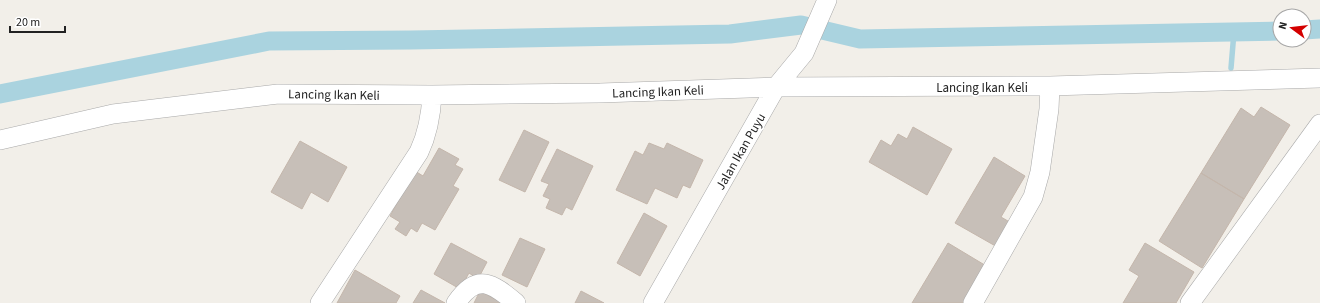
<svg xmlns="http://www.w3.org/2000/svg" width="1320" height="303" font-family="'Source Sans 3',sans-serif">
<rect width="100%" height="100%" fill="#f2efe9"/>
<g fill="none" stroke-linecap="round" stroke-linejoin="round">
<path stroke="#aad3df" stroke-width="5.5" d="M1231 68 1234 32"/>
<path stroke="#aad3df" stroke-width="19" d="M1304 30 1320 29
M0 94 269 41 411 40 730 34 801 25 860 39 1280 31"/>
</g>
<path fill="#c7bfb8" stroke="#c4b6ab" d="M1261 107 1290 125 1244 199 1201 173 1241 108 1254 117Z
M913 127 952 149 927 195 869 162 881 140 891 146 898 134 907 139Z
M524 130 549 142 525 192 499 180Z
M300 141 347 167 328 202 311 192 302 209 271 192Z
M649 143 664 149 667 143 703 160 690 188 683 185 677 198 655 188 647 204 616 190 635 151 643 155Z
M439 148 459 159 455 165 463 169 453 186 459 189 435 230 422 223 417 232 411 228 406 236 395 229 400 222 390 216 415 171 423 176Z
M557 149 593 166 572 210 566 207 562 215 546 208 550 199 543 196 549 184 541 181Z
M994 157 1025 176 1001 217 1013 224 999 248 955 223Z
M1201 173 1244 199 1202 268 1159 241Z
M644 213 667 226 640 276 617 263Z
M520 238 545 249 527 287 502 275Z
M451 243 487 262 478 279 469 273 460 289 434 274Z
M948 243 988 267 966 303H912Z
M1145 243 1194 272 1176 303H1123L1139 276 1129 270Z
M355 270 400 296 396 303H337Z
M421 290 445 303H413Z
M480 291 502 303H474Z
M581 291 604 303H575Z"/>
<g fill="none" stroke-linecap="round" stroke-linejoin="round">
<defs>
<path id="minor" d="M0 140 113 114 278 94 432 95 600 93 776 87 1050 86 1320 78
M320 303 419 152C428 133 431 116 432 95
M456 303C477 272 492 283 516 303
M653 303 776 87 804 53 827 0
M973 303 1033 197 1040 172 1049 109 1050 86
M1190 303 1320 124"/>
</defs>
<use href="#minor" stroke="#a9a9a9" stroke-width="20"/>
<use href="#minor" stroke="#fff" stroke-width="19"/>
</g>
<g text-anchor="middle" stroke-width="3.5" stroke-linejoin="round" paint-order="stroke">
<g font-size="13" fill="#222" stroke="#fff">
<text x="982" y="92">Lancing Ikan Keli</text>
<text transform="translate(658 91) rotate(-2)" y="5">Lancing Ikan Keli</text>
<text transform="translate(334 94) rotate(1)" y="5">Lancing Ikan Keli</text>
<text transform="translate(740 151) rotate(-60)" y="5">Jalan Ikan Puyu</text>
</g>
</g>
<g transform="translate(1292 28) rotate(285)"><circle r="19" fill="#ffffff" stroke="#a7a7a7"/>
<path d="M0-3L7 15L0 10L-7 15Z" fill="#d40000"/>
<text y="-6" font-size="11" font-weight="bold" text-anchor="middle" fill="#222222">N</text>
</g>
<path d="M10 26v6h55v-6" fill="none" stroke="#222222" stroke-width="2"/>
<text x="16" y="26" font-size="12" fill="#222222" stroke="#ffffff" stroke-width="3" paint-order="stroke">20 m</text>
</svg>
